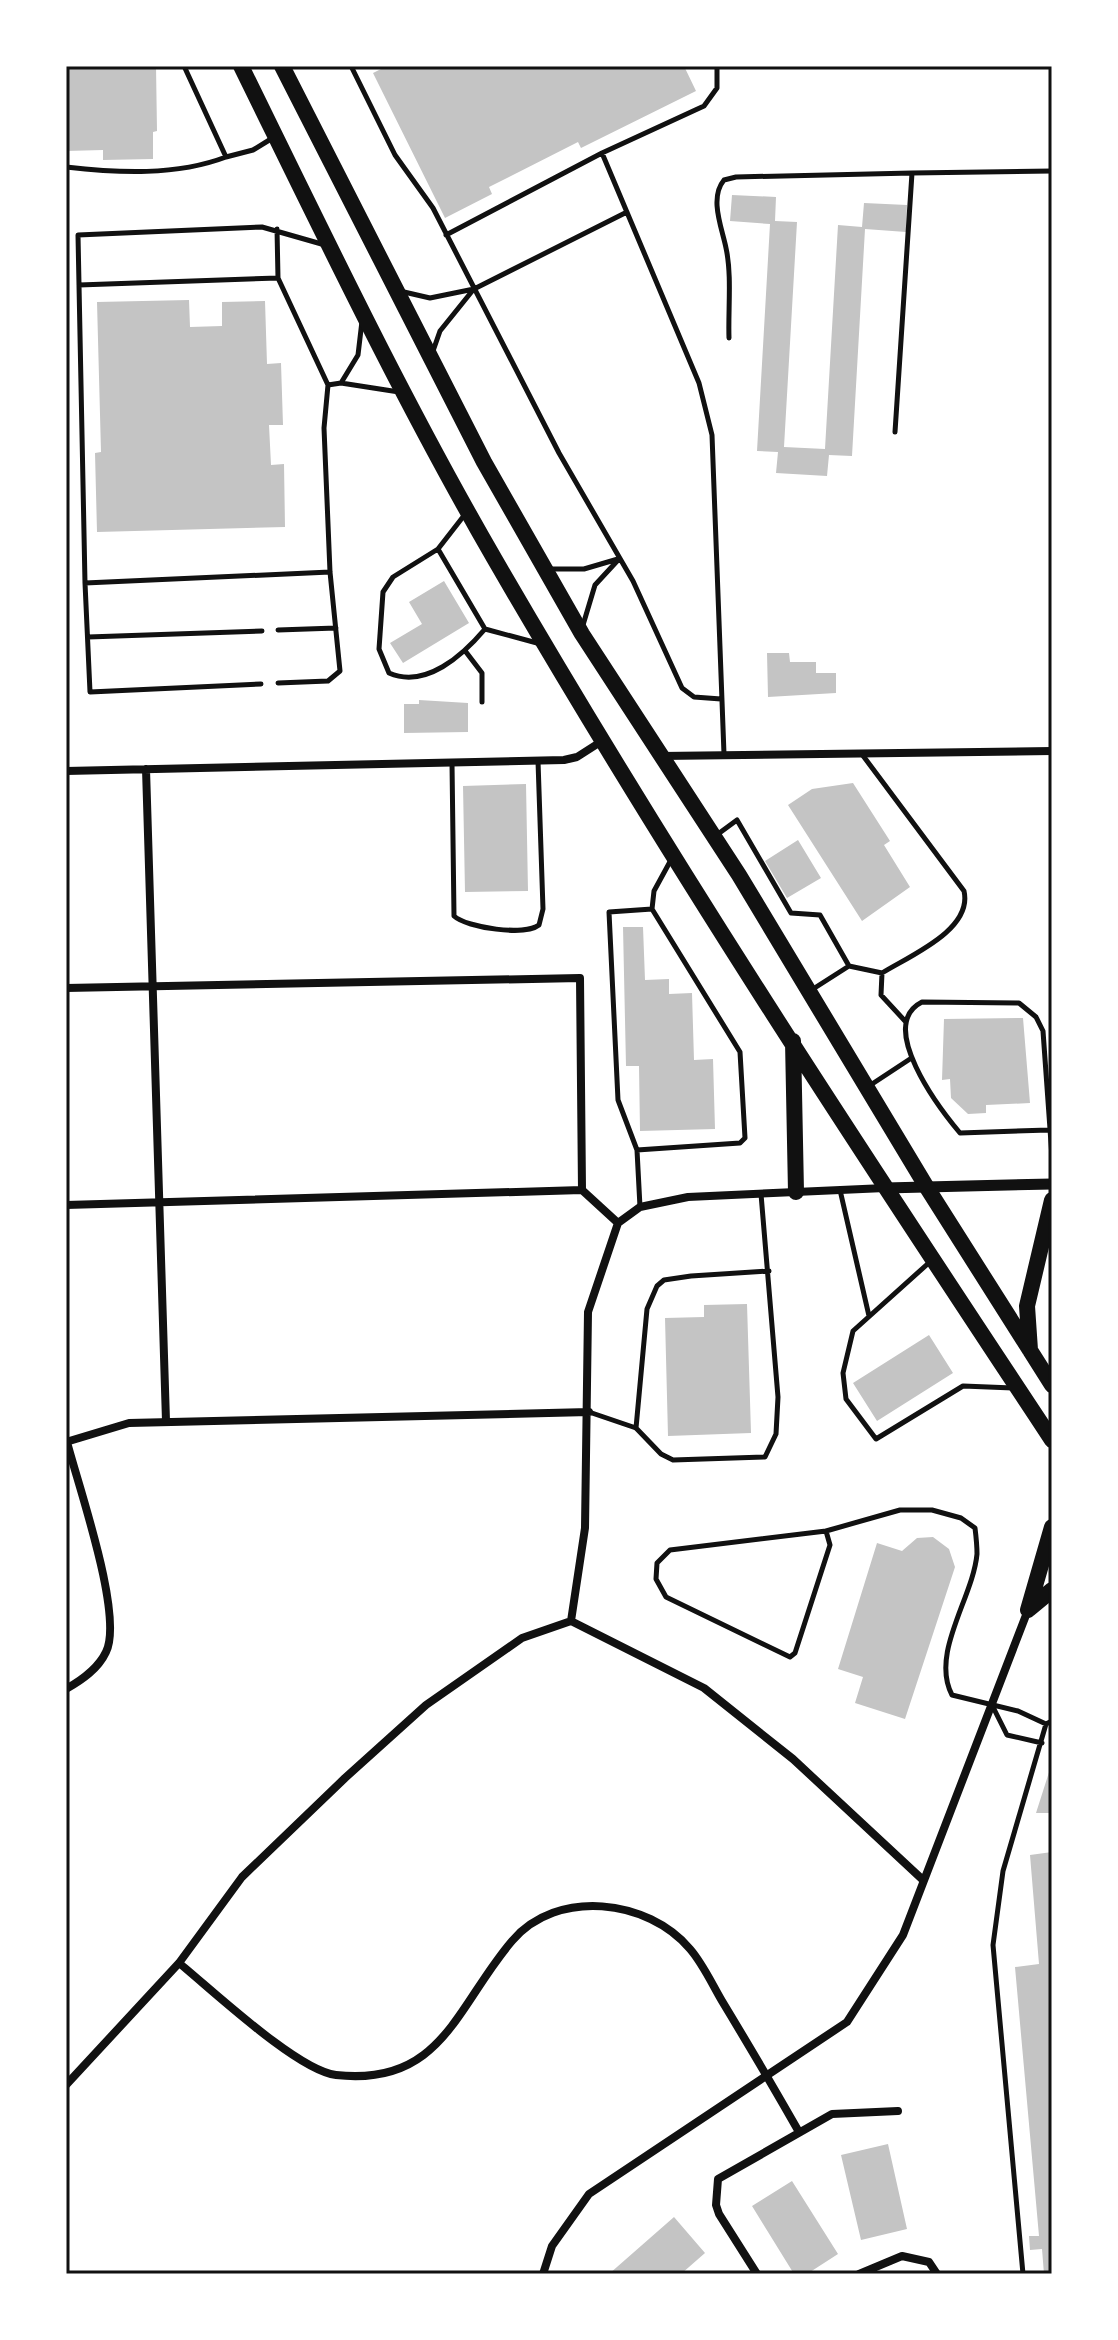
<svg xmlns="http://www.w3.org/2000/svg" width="1118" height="2340" font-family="Inter,sans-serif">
<rect width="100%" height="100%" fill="#fff"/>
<path fill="#c4c4c4" d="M66 66H156L157 131 153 132V159L103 160V150L66 151Z
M387 66H684L696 91 581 148 578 142 489 187 492 194 445 218 373 73Z
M732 195 776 197 775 221 797 222 784 447 825 449 838 225 862 227 864 203 907 205 906 232 865 229 852 456 829 455 827 476 776 473 778 452 757 451 770 224 730 221Z
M189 300 190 327 222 326V302L265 301 267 364 281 363 283 425H269L271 465 284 464 285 527 97 532 95 453 101 452 97 302Z
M444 581 469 623 403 663 390 643 422 624 409 602Z
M767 653H789L790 662H816V673H836V693L768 697Z
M419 700 468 703V732L404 733V704H419Z
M853 783 890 841 884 845 910 887 862 921 788 805 812 789Z
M526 784 528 891 465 892 463 786Z
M798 840 821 878 787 898 765 861Z
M623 927H643L645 980 669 979V994L692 993 694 1060 713 1059 715 1129 640 1131 639 1066H626Z
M1023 1018 1030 1103 986 1105V1113L968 1114 951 1098 950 1079 942 1080 944 1019Z
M747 1304 751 1433 668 1436 665 1318 704 1317V1305Z
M929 1335 953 1373 877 1421 853 1383Z
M933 1537 949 1549 955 1567 905 1719 855 1703 863 1677 838 1669 877 1543 902 1551 917 1538Z
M1051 1766 1052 1825 1050 1826 1049 1813H1036Z
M1052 1852V2274H1044L1042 2249 1030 2250 1029 2236H1039L1015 1967 1039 1964 1030 1855Z
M888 2144 907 2229 861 2240 841 2155Z
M792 2181 838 2254 807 2274H794L752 2206Z
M674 2217 705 2253 681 2274H609Z"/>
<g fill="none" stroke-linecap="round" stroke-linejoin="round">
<path stroke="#111" stroke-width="5" d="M184 66 226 157 253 150 271 139
M351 66 395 155 433 208 559 453 633 581 682 688 694 697 721 699
M602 153 699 383 712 435 724 754
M66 167C118 173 176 176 226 157
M277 229 278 278 328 385
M446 235 602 153 704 106 717 88V66
M325 245 262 227 78 235 85 583 330 572
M79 285 278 278
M404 292 430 298 474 289 627 212
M362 321 358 355 341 383 399 392
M729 338C728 310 732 275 726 248 722 228 709 198 724 180L736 177 912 173
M433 351 440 331 473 290
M895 432 912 173 1052 171
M466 513 438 549 393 577 383 592 379 649 389 673C426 689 463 655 485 629
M438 549 485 629
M549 569H584L618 559
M85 583 90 692 261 684
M583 625 595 585 619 559
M485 629 537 643
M278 630 336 628
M88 637 262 631
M466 652 482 673V702
M278 683 328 681 340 671 330 572 324 428 328 385 341 383
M861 753 964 891C973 930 909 956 882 973L881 995 905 1021
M452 763 454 916C467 928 525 936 539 925L543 909 538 761
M718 834 737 820 791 913 820 915 849 966 882 973
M813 989 849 966
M869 1086 910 1059
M1049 1130 960 1133C939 1108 876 1025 922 1002L1019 1003 1036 1017 1043 1031 1052 1157
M637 1150 618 1100 609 912 652 909
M840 1190 869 1316
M640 1207 637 1150 740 1143 745 1138 740 1052 652 909 654 891 672 858
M932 1260 853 1331 843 1373 846 1399 876 1439 963 1386 1013 1388
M589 1412 636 1428 661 1454 673 1460 765 1457 776 1434 778 1397 761 1194
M636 1428 647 1309 657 1286 664 1280 691 1276 769 1271
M826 1531 830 1545 795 1653 790 1657 666 1597 656 1579 657 1563 670 1550 826 1531 900 1510H932L961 1518 975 1528C976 1536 977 1546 977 1554 973 1598 930 1653 952 1695L1018 1711 1046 1724
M994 1709 1007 1735 1042 1743
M1023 2274 993 1945 1003 1871 1046 1724 1052 1721"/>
<path stroke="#111" stroke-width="8" d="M661 756 1052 751
M146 769 166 1421
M66 771 564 760 577 757 602 741
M66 988 580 978 582 1190 618 1223 588 1312 585 1528 571 1621
M66 1205 582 1190
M618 1223 640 1207 688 1197 885 1188
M66 1442 129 1423 589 1412
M571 1621 704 1688 793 1759 923 1880
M66 1689C82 1680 98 1669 106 1652 124 1616 78 1485 67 1442
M179 1963C211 1989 298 2071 336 2075 442 2087 457 2005 512 1941 557 1888 648 1899 690 1949 703 1964 712 1984 722 2001 748 2044 774 2088 799 2132
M66 2085 179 1963 242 1877 345 1778 426 1705 522 1638 571 1621
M543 2274 552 2246 589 2194 847 2022 903 1935 1028 1610
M757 2274 719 2214 716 2205 718 2179 832 2114 898 2111
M859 2274 902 2256 929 2262 937 2274"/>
<path stroke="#111" stroke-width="11" d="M885 1188 1052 1184"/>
<path stroke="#111" stroke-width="16" d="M241 66C322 231 402 399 494 558 668 859 860 1150 1052 1440
M282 66 484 462 582 634 739 875 926 1186 1052 1385
M793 1041 796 1192
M1030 1350 1027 1306 1052 1200
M1029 1609 1052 1590
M1028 1610 1052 1527"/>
</g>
<rect width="1118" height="2340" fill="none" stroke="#ffffff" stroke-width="136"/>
<rect x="68" y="68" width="982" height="2204" fill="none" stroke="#111" stroke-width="3"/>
</svg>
